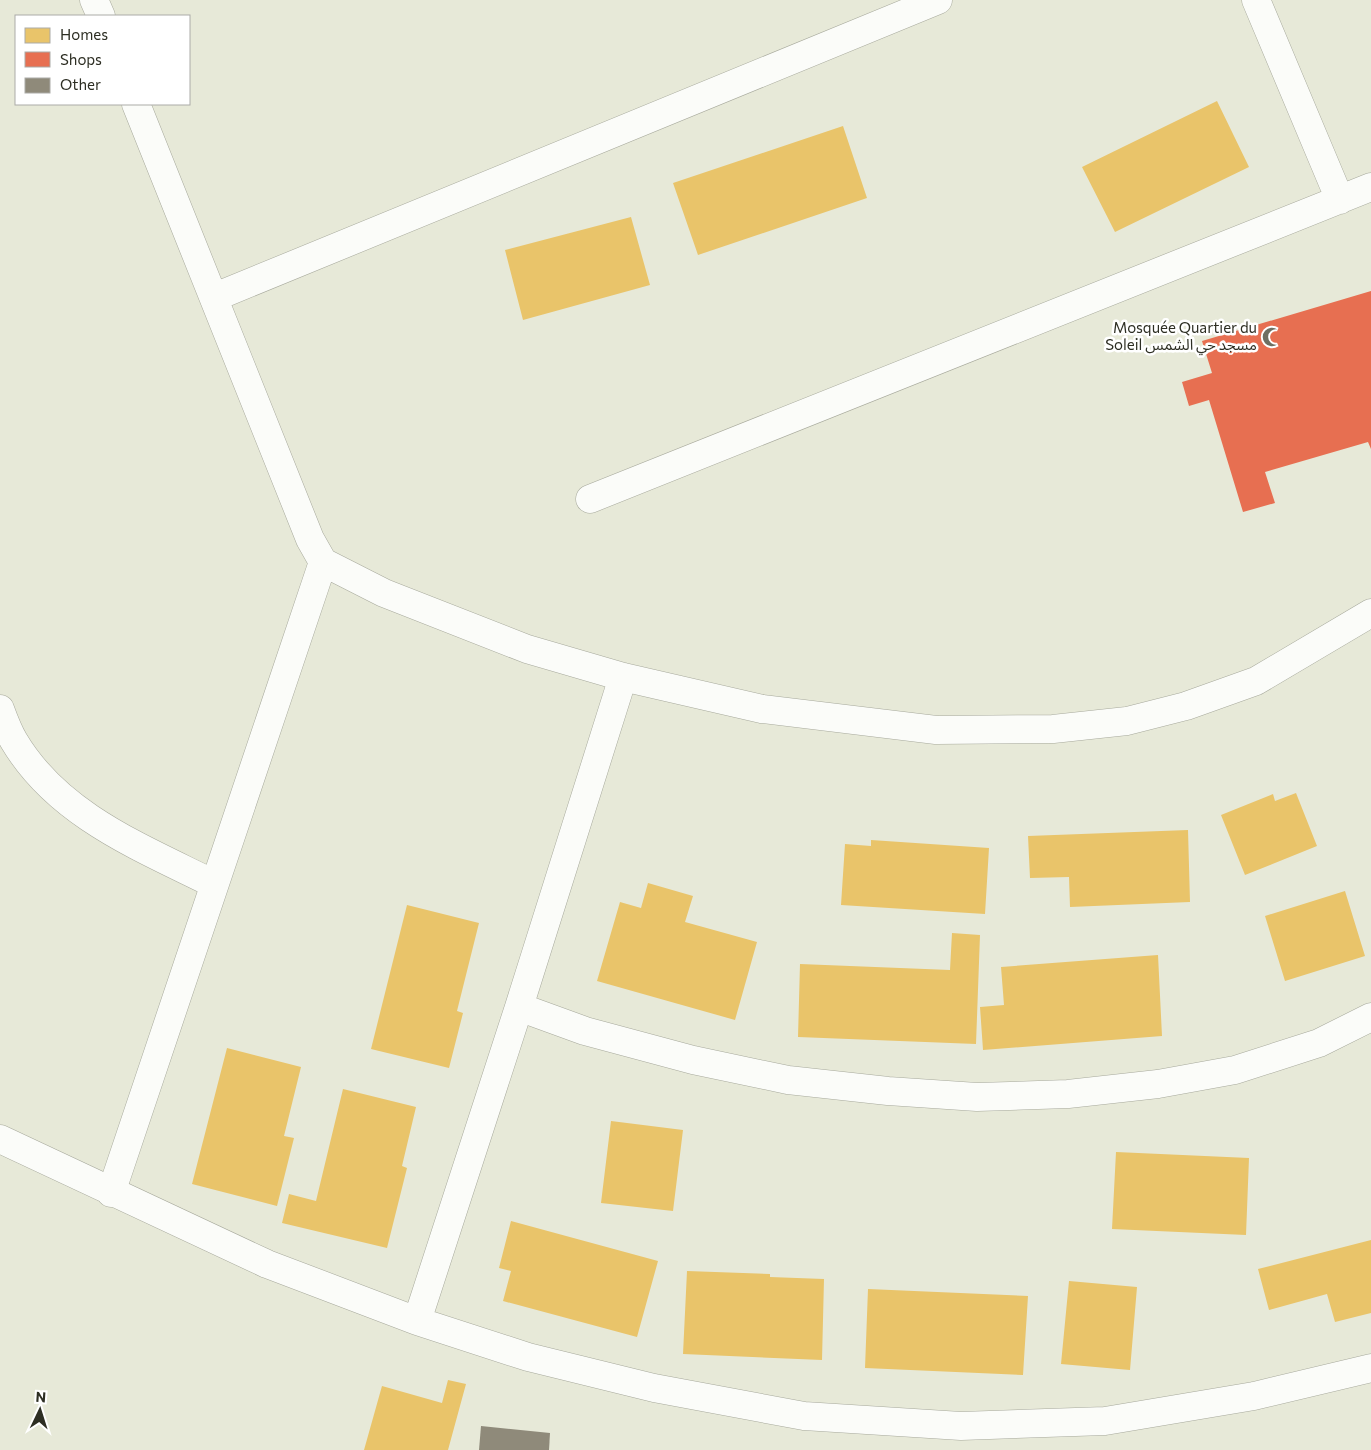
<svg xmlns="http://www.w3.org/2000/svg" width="1371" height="1450" font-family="Commissioner,'Noto Sans Arabic',sans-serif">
<rect width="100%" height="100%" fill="#e7e9d8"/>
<path fill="#e9c46a" d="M1217 101 1249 167 1115 232 1082 167Z
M843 126 867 198 698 255 673 183Z
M631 217 650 285 523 320 505 250Z
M1296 793 1317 846 1245 875 1221 815 1273 794 1275 801Z
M1188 830 1190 902 1070 907 1069 877 1030 878 1028 836Z
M871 840 989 848 985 914 841 905 845 844 871 846Z
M648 883 693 896 685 922 757 942 735 1020 597 981 620 902 641 908Z
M1345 891 1365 956 1285 981 1265 916Z
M407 905 479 923 457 1011 463 1013 449 1068 371 1049Z
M952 933 980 935 976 1044 798 1037 800 964 950 970Z
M1158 955 1162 1036 983 1050 980 1007 1004 1005 1001 967Z
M227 1048 301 1067 284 1136 294 1138 277 1206 192 1184Z
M343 1089 416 1107 402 1166 407 1168 387 1248 282 1223 289 1194 316 1201Z
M611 1121 683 1130 673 1211 601 1203Z
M1116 1152 1249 1158 1246 1235 1112 1229Z
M511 1221 658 1261 637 1337 503 1301 511 1271 499 1268Z
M1371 1240V1313L1335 1322 1327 1294 1269 1310 1258 1269Z
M687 1271 770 1274V1277L824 1279 822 1360 683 1354Z
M1069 1281 1137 1287 1130 1370 1061 1364Z
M868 1289 1028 1296 1023 1375 865 1368Z
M448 1380 466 1384 448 1450H364L382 1386 442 1403Z"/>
<path fill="#e76f51" d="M1371 291V449L1368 442 1265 472 1275 503 1243 512 1209 400 1189 406 1182 382 1212 373 1202 341Z"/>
<path fill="#8f8a7a" d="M481 1426 550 1433 549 1450H479Z"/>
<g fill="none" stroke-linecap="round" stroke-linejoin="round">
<defs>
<path id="street" d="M94 0 101 16
M1256 0 1340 200
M136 104 310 539 323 562 384 593 527 649 623 677 762 709 936 730 1053 729 1127 721 1186 706 1256 681 1371 613
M215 297 938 0
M590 499 1371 187
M0 709C4 720 8 731 14 741 58 815 140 847 214 884
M519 1007 585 1031 693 1060 788 1080 888 1091 977 1097 1068 1094 1158 1084 1235 1070 1319 1043 1371 1017
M0 1139 267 1264 417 1321 528 1357 654 1388 804 1416 961 1426 1105 1421 1254 1396 1371 1368
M111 1193 323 562
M417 1321 519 1007 623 677"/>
</defs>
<use href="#street" stroke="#a7a99c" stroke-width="29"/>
<use href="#street" stroke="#fbfcf9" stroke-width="28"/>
</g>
<defs>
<symbol id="mosque-bare" viewBox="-9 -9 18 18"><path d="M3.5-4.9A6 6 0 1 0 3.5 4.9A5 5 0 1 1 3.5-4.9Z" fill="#6e6f62" stroke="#fff" stroke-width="2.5" paint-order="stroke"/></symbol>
</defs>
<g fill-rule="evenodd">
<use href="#mosque-bare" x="1258" y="323" width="28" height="28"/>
</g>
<g text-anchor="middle" stroke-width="5" stroke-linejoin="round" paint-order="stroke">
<g font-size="15" fill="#2d2e23" stroke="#fff" text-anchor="end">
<text x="1257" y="333">Mosquée Quartier du<tspan x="1257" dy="17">Soleil مسجد حي الشمس</tspan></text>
</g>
</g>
<rect x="15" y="15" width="175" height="90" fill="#ffffff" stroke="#ababa7"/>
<rect x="25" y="28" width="25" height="15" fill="#e9c46a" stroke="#ababa7"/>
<text x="60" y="40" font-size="15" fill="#2d2e23">Homes</text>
<rect x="25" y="52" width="25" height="15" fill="#e76f51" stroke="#ababa7"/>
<text x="60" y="65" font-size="15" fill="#2d2e23">Shops</text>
<rect x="25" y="78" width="25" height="15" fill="#8f8a7a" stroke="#ababa7"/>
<text x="60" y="90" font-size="15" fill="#2d2e23">Other</text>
<g transform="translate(40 1410) rotate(4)" stroke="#ffffff" stroke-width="4" paint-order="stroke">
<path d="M0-4L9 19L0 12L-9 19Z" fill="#2d2e23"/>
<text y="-8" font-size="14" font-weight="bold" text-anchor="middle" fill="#2d2e23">N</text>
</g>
</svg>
